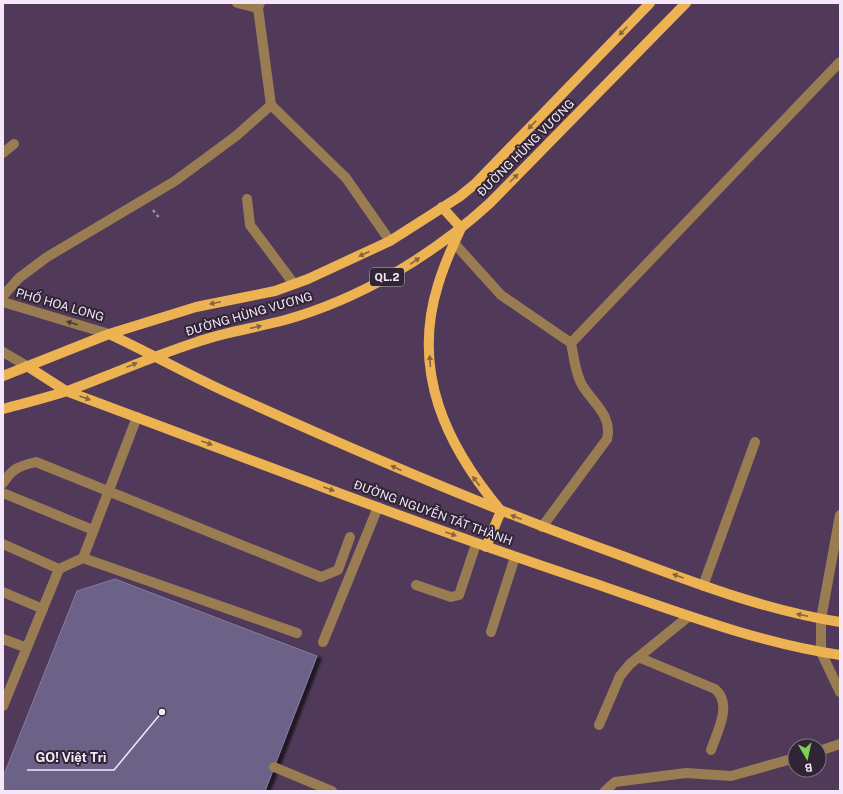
<svg xmlns="http://www.w3.org/2000/svg" width="843" height="794" font-family="'Public Sans',sans-serif">
<defs>
<filter id="shadow"><feDropShadow dx="4.5" dy="2.5" stdDeviation="1" flood-color="#0009"/></filter>
</defs>
<rect width="100%" height="100%" fill="#503959"/>
<path fill="#6c6288" stroke="#857aa2" filter="url(#shadow)" d="M115 579 317 656 265 791H3V777L77 591Z"/>
<g fill="none" stroke-linecap="round" stroke-linejoin="round">
<path stroke="#9f8ca6" stroke-width="2.5" stroke-dasharray="3 3" stroke-linecap="butt" d="M153 210 160 219"/>
<path stroke="#997c51" stroke-width="10" d="M237 3 258 8
M260 3 258 8 271 105 346 178 390 241
M3 153 14 144
M247 199 250 225 294 284
M454 243 501 295 571 343C574 357 575 373 582 385 593 403 613 416 607 439L542 527
M3 296 19 278 47 257 175 181 236 136 271 105
M3 302 109 334
M571 343 840 62
M3 352 27 366
M137 417 83 558 297 633
M3 483C13 468 19 466 36 462L321 577 338 570 350 537
M3 493 93 530
M840 515 821 619V652L840 692
M3 544 59 569
M416 585 451 597 459 595 476 544
M703 586 755 442
M3 592 43 609
M491 632 515 557
M3 639 27 648
M323 642 378 507
M638 657 715 689C733 704 717 732 711 750
M3 706 59 569 83 558
M599 725 620 676 630 664 689 616
M819 751 840 744
M274 767 332 791
M605 791 615 782 686 773 731 776 795 758"/>
<path stroke="#edb252" stroke-width="10" d="M442 207 461 228C452 247 444 265 438 285 411 372 446 445 501 511L486 547
M109 334C152 354 194 378 237 397 362 454 488 508 617 554 690 581 763 610 840 622
M27 366 66 391C239 455 410 522 584 580 668 608 752 642 840 655
M3 376 109 334 196 307 275 291 308 279 390 241 459 197 475 184 650 3
M3 409C24 403 46 398 67 391 111 375 153 356 197 342 225 332 255 328 285 320 360 299 432 256 490 203L686 3"/>
</g>
<defs><path id="oneway-solid" d="M-6-.8H1V-3.2L6.5 0L1 3.2V.8H-6Z"/></defs>
<g fill="#856442">
<use href="#oneway-solid" transform="translate(623 31) rotate(134)"/>
<use href="#oneway-solid" transform="translate(532 125) rotate(134)"/>
<use href="#oneway-solid" transform="translate(514 178) rotate(-45)"/>
<use href="#oneway-solid" transform="translate(364 254) rotate(155)"/>
<use href="#oneway-solid" transform="translate(415 261) rotate(-35)"/>
<use href="#oneway-solid" transform="translate(215 303) rotate(168)"/>
<use href="#oneway-solid" transform="translate(256 327) rotate(-13)"/>
<use href="#oneway-solid" transform="translate(430 361) rotate(-93)"/>
<use href="#oneway-solid" transform="translate(132 365) rotate(-22)"/>
<use href="#oneway-solid" transform="translate(85 398) rotate(20)"/>
<use href="#oneway-solid" transform="translate(207 443) rotate(20)"/>
<use href="#oneway-solid" transform="translate(396 468) rotate(-156)"/>
<use href="#oneway-solid" transform="translate(476 481) rotate(-127)"/>
<use href="#oneway-solid" transform="translate(329 489) rotate(20)"/>
<use href="#oneway-solid" transform="translate(516 517) rotate(-159)"/>
<use href="#oneway-solid" transform="translate(451 534) rotate(20)"/>
<use href="#oneway-solid" transform="translate(678 576) rotate(-160)"/>
<use href="#oneway-solid" transform="translate(802 615) rotate(-168)"/>
</g>
<use fill="#4a3b3b" href="#oneway-solid" transform="translate(72 323) rotate(-164)"/>
<g text-anchor="middle" stroke-width="4" stroke-linejoin="round" paint-order="stroke">
<rect fill="#302534" stroke="#baadbf" stroke-width="1" x="370" y="268" width="34" height="18" rx="3"/>
<g font-size="11" font-weight="bold" fill="#f5e7fa">
<text x="387" y="281">QL.2</text>
</g>
<g font-size="12" fill="#f5e7fa" stroke="#302534">
<text transform="translate(526 148) rotate(-45)" y="4">ĐƯỜNG HÙNG VƯƠNG</text>
<text transform="translate(60 305) rotate(16)" y="4">PHỐ HOA LONG</text>
<text transform="translate(249 314) rotate(-16)" y="4">ĐƯỜNG HÙNG VƯƠNG</text>
<text transform="translate(433 513) rotate(20)" y="4">ĐƯỜNG NGUYỄN TẤT THÀNH</text>
</g>
</g>
<path fill="none" stroke="#f5e7fa" stroke-width="1.5" d="M162 712L114 770H27"/>
<circle fill="#f5e7fa" stroke="#302534" stroke-width="1.5" cx="162" cy="712" r="4"/>
<g font-size="13" text-anchor="middle" font-weight="bold" fill="#f5e7fa" stroke="#302534" stroke-width="4" stroke-linejoin="round" paint-order="stroke">
<text x="71" y="762">GO! Việt Trì</text>
</g>
<rect width="843" height="794" fill="none" stroke="#f5e7fa" stroke-width="8"/>
<g transform="translate(807 758) rotate(171)"><circle r="19" fill="#302534" stroke="#7f7383"/>
<path d="M0-3L7 15L0 10L-7 15Z" fill="#7dd154"/>
<text y="-6" font-size="11" font-weight="bold" text-anchor="middle" fill="#f5e7fa">B</text>
</g>
</svg>
